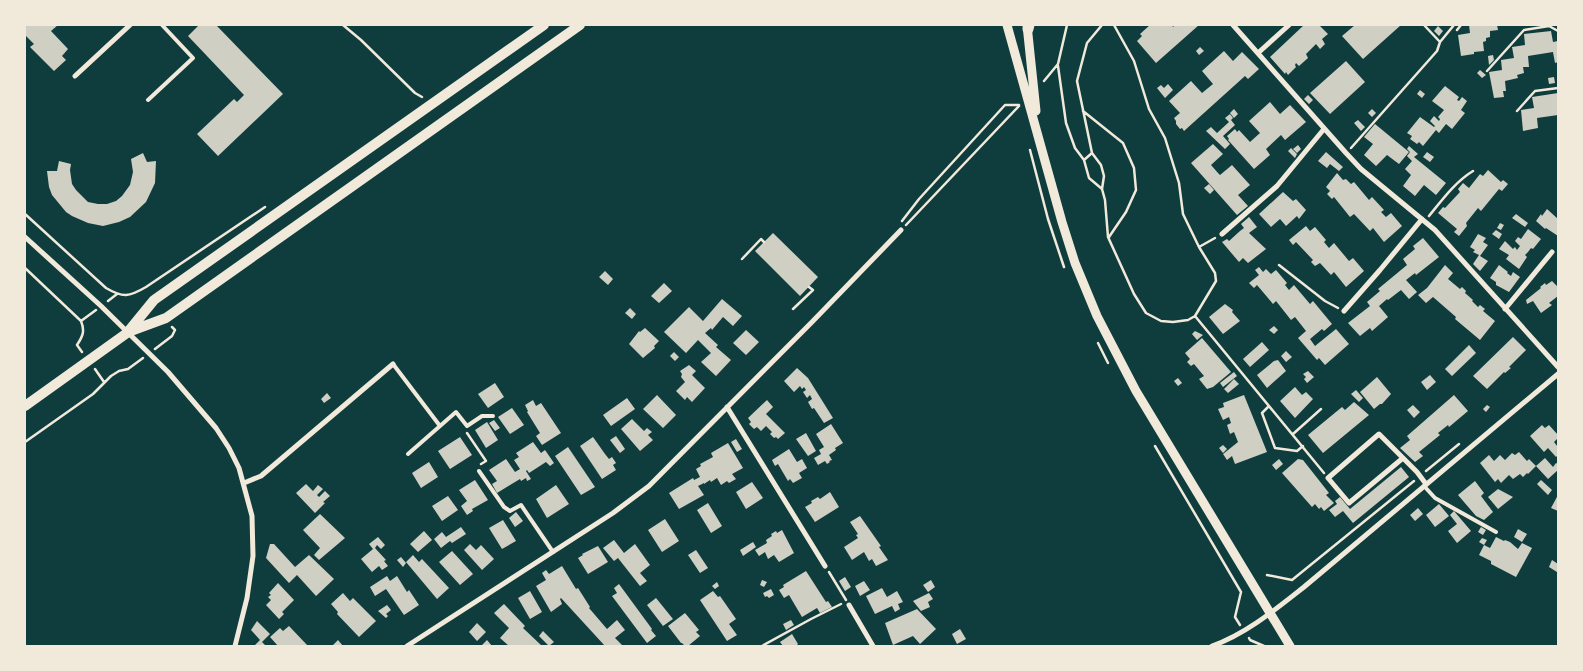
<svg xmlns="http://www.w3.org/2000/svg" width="1583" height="671" font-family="'PT Sans Narrow',sans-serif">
<rect width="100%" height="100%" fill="#0f3d3e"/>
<path fill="#cfcfc3" d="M25 25H58L51 31 68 49 62 56 66 60 54 71 30 47 34 44 25 35Z
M199 25H216L283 94 218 156 197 134 234 99 237 102 244 95 188 36Z
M1150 25H1172L1173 27 1175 25H1199L1156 63 1137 41 1142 36 1140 34Z
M1304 25H1319L1328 34 1322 39 1325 44 1320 49 1316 44 1306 54 1308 58 1299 66 1296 63 1295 65 1296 67 1288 75 1286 72 1285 74 1270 57Z
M1355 25H1401L1363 59 1342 36Z
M1469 25H1497L1498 30 1490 31V37L1486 38V41L1483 42 1484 51 1474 52V54L1461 56 1458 35 1470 33Z
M1438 26 1443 31 1439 36 1434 31Z
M1551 31 1553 42 1558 41V62L1555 63 1553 52 1528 56 1529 67H1523L1524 73 1517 75 1518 78 1505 81 1506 91H1503L1504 97 1494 98 1489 72 1502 70 1501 60 1514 58 1512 47 1525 45 1524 34Z
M1200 47 1204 51 1199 55 1196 51Z
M1224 51 1233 61 1242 52 1259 69 1248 79 1245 76 1184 131 1182 128 1180 129 1176 124V121L1174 118 1180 113 1169 101 1191 81 1202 93 1213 84 1202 71Z
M1493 55 1494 60 1489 65 1488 56Z
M1346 61 1365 82 1330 114 1310 93Z
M1480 70 1486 75 1482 78 1477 73Z
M1554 77 1555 83 1549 84 1548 78Z
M1168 84 1173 90 1165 98 1157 88 1161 85 1164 88Z
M1445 86 1459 97 1457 100 1459 101 1462 97 1467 101 1461 110 1465 113 1452 129 1446 124 1439 133 1436 130 1423 146 1419 142 1417 144 1410 139 1412 136 1407 133 1420 117 1434 127 1435 126 1430 121 1434 116 1439 121 1440 119 1438 117 1444 110 1432 101Z
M1420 90 1425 94 1422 98 1417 94Z
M1558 93V115L1537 118 1538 128 1523 131 1521 110 1534 108 1532 97Z
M1308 95 1313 100 1309 104 1304 99Z
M1270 102 1280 114 1290 105 1306 122 1285 140 1281 135 1266 149 1270 155 1254 169 1228 140 1229 139 1227 136 1235 129 1237 132 1239 130 1250 142 1260 133 1249 121Z
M1234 109 1238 114 1234 118 1230 113Z
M1372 109 1376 113 1372 117 1368 113Z
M1230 114 1233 118 1231 120 1235 125 1223 136 1230 144 1225 149 1206 131 1211 127 1217 133 1229 122 1225 118Z
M1358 120 1365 127 1361 131 1354 123Z
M1375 124 1409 152 1399 164 1387 155 1376 166 1364 155 1373 144 1364 137Z
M1213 144 1223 154 1211 165 1218 173 1220 175 1232 165 1250 185 1238 195 1248 206 1237 215 1191 163Z
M1298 145 1301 149 1297 153 1293 149Z
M1409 146 1418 154 1414 157 1446 183 1436 195 1424 185 1415 196 1403 186 1411 175 1405 169 1412 161 1407 156 1410 152 1407 149Z
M1291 148 1297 154 1295 158 1288 151Z
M1326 152 1343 167 1339 171 1330 164 1327 168 1318 161Z
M1427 152 1434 157 1430 162 1423 157Z
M143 153 147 162 156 161 155 183 146 202 130 217 119 222 103 226 88 223 72 216 66 212 52 195 49 187 47 171H57L59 161 71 164 70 170 72 184 76 190 88 202 98 204H107L116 201 122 196 130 185 133 172 131 159Z
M1488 170 1501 182 1503 180 1508 184 1502 191 1499 189 1481 211 1478 208 1466 223 1467 226 1459 236 1454 232 1457 229 1438 213 1443 207 1445 208 1460 192 1458 189 1463 183 1469 188 1480 174 1483 176Z
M1337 173 1343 180 1346 179 1351 184 1354 182 1369 200 1372 197 1384 210 1381 212 1386 217 1391 213 1402 226 1384 242 1373 228 1370 231 1354 214 1350 217 1334 197 1332 199 1327 194 1330 191 1326 187Z
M1209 184 1214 190 1210 194 1204 188Z
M1283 192 1293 201 1296 199 1306 210 1299 219 1297 216 1286 226 1280 219 1271 227 1259 214Z
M1547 209 1558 219V236L1546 228 1545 229 1536 221 1541 214 1542 216Z
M1516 214 1528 223 1525 227 1512 218Z
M1249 217 1257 227 1249 233 1266 249 1248 263 1243 258 1239 262 1222 242 1227 239 1229 241 1240 231 1244 228 1241 224Z
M1500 223 1504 225 1501 230 1497 228Z
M1306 226 1310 231 1315 227 1326 240 1324 242 1329 248 1334 243 1349 261 1353 258 1364 271 1346 287 1334 272 1331 275 1320 263 1315 266 1311 262 1313 260 1296 242 1293 245 1289 240Z
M1528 229 1541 239 1533 249 1531 248 1528 252 1525 255 1527 257 1519 269 1506 259 1509 255 1499 249 1505 241 1513 249 1515 247 1517 250 1520 246 1515 241 1518 237 1521 239Z
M1496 230 1502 234 1499 239 1492 234Z
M773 233 818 277 800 296 755 251Z
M1478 234 1486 238 1483 242 1488 245 1480 256 1488 261 1480 271 1473 264 1479 255 1473 252 1475 250 1470 247Z
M1423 238 1439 257 1416 275 1415 273 1406 280 1417 292 1409 299 1401 290 1388 300 1387 299 1379 306 1388 317 1372 331 1370 328 1360 336 1348 323 1370 306 1367 302 1380 291 1378 289 1407 265 1403 259 1415 249 1413 246Z
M1445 265 1453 273 1448 279 1460 289 1462 287 1466 291 1465 293 1473 300 1472 301 1478 307 1480 305 1485 309 1483 311 1495 321 1480 340 1455 319 1456 317 1433 297 1426 303 1418 295 1427 288Z
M1499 265 1508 272 1507 273 1511 276 1513 272 1520 277 1509 292 1496 285V282L1490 278Z
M1259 267 1263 272 1266 269 1271 274 1276 270 1287 283 1285 285 1289 290 1294 285 1310 304 1313 301 1332 324 1324 331 1322 329 1310 339 1315 346 1336 329 1349 344 1325 365 1319 358 1317 360 1298 338 1306 331 1295 317 1291 320 1276 301 1273 304 1257 285 1254 288 1249 283 1259 275 1255 270Z
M605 271 613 279 608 285 599 277Z
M1552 281 1558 287V296L1549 303 1552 305 1541 313 1533 301 1527 304 1526 300 1541 288 1540 287 1545 283 1546 285Z
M664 283 672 291 659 303 651 296Z
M722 299 742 316 733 326 723 317 712 330 711 328 705 333 718 345 716 347 731 360 716 376 701 362 711 353 698 340 686 353 664 332 689 307 703 321Z
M1225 304 1233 310 1232 312 1240 321 1223 334 1209 317Z
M630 308 636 314 632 319 625 313Z
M1274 326 1278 330 1274 334 1269 330Z
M645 328 659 341 654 346 655 348 643 358 629 344 639 331 640 332Z
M746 330 759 342 746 355 733 343Z
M1195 331 1203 335 1197 340 1192 334Z
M1513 337 1526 350 1509 367 1511 368 1505 373 1504 372 1487 389 1473 376Z
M1202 338 1231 372 1213 387 1207 389 1199 379 1204 376 1194 364 1191 366 1187 362 1190 359 1185 353Z
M1262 342 1269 350 1250 367 1243 359Z
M1469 345 1476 353 1452 376 1445 369Z
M1286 351 1292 357 1286 362 1281 356Z
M674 352 679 357 675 361 670 356Z
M1278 360 1286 371 1267 388 1257 375 1274 361Z
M689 365 696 371 692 375 705 388 692 402 687 397 685 400 676 391 685 382 681 377 682 374 680 371Z
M797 368 808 378 833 418 824 423 814 408 812 409 808 402 812 399 810 395 807 398 803 392 806 390 804 387 802 389 800 386 794 392 784 381Z
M1308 371 1314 377 1307 383 1304 379 1306 377 1303 374Z
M1234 372 1237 376 1223 387 1220 383Z
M1430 375 1436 382 1427 390 1421 382Z
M1377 377 1391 394 1382 404H1380L1374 409 1360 392Z
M1178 378 1182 383 1178 386 1174 381Z
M1234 379 1239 384 1228 393 1224 389Z
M495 383 504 397 488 408 478 394Z
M1295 387 1302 395 1306 392 1313 399 1295 418 1280 401Z
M1356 390 1363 398 1359 402 1351 394Z
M327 393 331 398 324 403 321 399Z
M657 395 676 415 663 428 643 409Z
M1244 395 1267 452 1235 464 1232 456 1227 460 1223 454 1238 442 1234 432 1230 434 1227 425 1231 423 1229 417 1223 420 1218 409 1224 407 1223 403Z
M1454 395 1468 411 1449 427 1448 425 1438 433 1440 435 1419 452 1423 456 1415 462 1400 448 1410 440 1407 436Z
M627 398 635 409 611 426 603 415Z
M533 400 536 406 541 403 561 433 542 445 536 436 540 433 527 412 528 411 525 405Z
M767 400 773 407 766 414 785 433 778 439 776 437 774 438 770 434 772 432 766 426 761 431 757 427 754 429 749 424 751 422 748 418Z
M1354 402 1369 415 1323 453 1308 435 1342 407 1345 410Z
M1413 405 1420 412 1414 418 1407 410Z
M1487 405 1490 407 1486 412 1483 409Z
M512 408 524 425 510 434 498 417Z
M632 419 644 431 647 428 652 432 648 435 653 440 640 451 621 429Z
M494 420 500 428 495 431 489 423Z
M487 422 498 440 486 448 475 430Z
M831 424 843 443 835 448 836 450 829 455 832 460 829 461 830 462 827 464 825 461 818 465 814 458 821 454 819 450 824 447 816 434Z
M1542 425 1545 428 1549 425 1558 435V438L1554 442 1558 447V455L1556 457 1548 448 1544 452 1530 436Z
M806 433 816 451 808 456 796 439Z
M616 436 625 449 620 453 610 440Z
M460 437 472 455 450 469 438 451Z
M593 437 605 454 609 459 612 457 616 463 613 465 616 470 602 479 580 446Z
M736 439 742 449 737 452 731 442Z
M533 442 541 453 545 450 554 463 550 466 546 462 529 473 527 470 526 471 531 479 527 481 526 478 521 481 520 479 497 493 492 484 497 481 489 470 506 459 515 472 520 469 514 460 519 457 516 453Z
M728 443 743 468 732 474 736 479 729 483 727 481 721 485 717 478 711 482 710 480 704 484V483L698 486 704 495 679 509 669 493 693 478 694 480 700 477 696 469 701 466 700 464 713 457 711 453Z
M1223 445 1227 449 1223 453 1219 448Z
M568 447 595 487 581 495 555 456Z
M789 449 797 462 802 459 807 468 799 473 802 478 793 483 790 479 788 481 778 464 775 466 772 460Z
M1519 452 1527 461 1529 459 1536 466 1528 474 1527 473 1523 477 1520 474 1513 479 1509 475 1501 483 1498 479 1495 482 1480 463 1489 455 1494 461 1500 455 1505 460 1512 453 1515 455Z
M1545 458 1553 467 1556 463 1558 464V470L1548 479 1536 466Z
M1279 459 1283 464 1276 470 1272 465Z
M1298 459 1303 460 1329 493 1326 495 1334 503 1324 511 1321 507 1319 509 1315 504 1312 507 1282 473Z
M429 462 438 477 421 488 412 473Z
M1401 467 1409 477 1353 523 1343 511 1335 517 1329 510 1337 504 1335 501 1340 497 1350 509Z
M475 480 488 500 472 509 473 511 467 515 461 506 467 501 459 490Z
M1541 480 1552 490 1548 495 1537 484Z
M1475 481 1484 493 1481 496 1493 512 1484 520 1476 516 1458 495Z
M752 482 763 498 746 509 736 492Z
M306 484 313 491 318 485 323 489 317 495 319 497 325 491 330 496 323 502 325 503 315 513 296 493Z
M556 485 569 504 547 518 536 499Z
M1498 489 1513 497 1498 509 1488 497Z
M830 492 839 507 815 522 805 507 812 503 811 501 818 497 820 499Z
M1558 495V511L1551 508Z
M448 496 458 510 442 521 432 506Z
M708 503 722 526 711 533 697 510Z
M1439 504 1449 516 1435 527 1426 515Z
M1418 508 1423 514 1415 521 1410 515Z
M1454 511 1471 531 1457 543 1448 531 1457 524 1450 515Z
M516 512 523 521 515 527 509 518Z
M320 514 345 538 319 560 314 555 320 548 303 530Z
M860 516 881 546 879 547 888 560 876 566 872 559 869 561 864 552 852 560 844 547 858 538 856 535 858 534 850 522Z
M665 519 679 541 662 552 648 530Z
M503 520 516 541 502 549 489 528Z
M461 527 466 534 452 543 450 541 441 548 434 539 442 532 446 537Z
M1481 527 1486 530 1483 535 1478 532Z
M1518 529 1527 534 1522 542 1514 537Z
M782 530 794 553 779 562 774 555 768 559 765 552 759 556 755 550 767 543 766 540 772 536 771 534 776 531 777 533Z
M424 531 432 540 418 552 410 544Z
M378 537 385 545 381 549 377 545 375 548 386 560 384 561 388 566 382 570 379 566 372 572 361 559 373 549 369 544Z
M1496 537 1504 541 1505 540 1510 542 1518 549 1522 543 1532 548 1516 577 1491 564V561L1479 555 1484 545 1490 548Z
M1482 538 1487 540 1484 545 1479 542Z
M614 540 624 553 635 544 650 565 640 573 647 581 640 586 618 558 614 561 603 548Z
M753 542 756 547 743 556 740 550Z
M270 544H274L295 567 309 555 334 579 316 596 297 575 289 583 266 558Z
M470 544 476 550 481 545 494 559 482 570 464 550Z
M598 546 608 562 588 574 578 558 583 555 582 554Z
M696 550 708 568 700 573 688 555Z
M452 551 473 574 460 585 439 562Z
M413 555 419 562 422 559 449 588 437 599 406 562Z
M401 557 406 563 403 567 397 560Z
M1552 560 1558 564 1557 572 1549 567Z
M562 566 576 589 578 588 590 607 589 608 607 629 617 620 625 630 615 638 623 646H605L561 598 560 599 562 604 551 612 536 586 546 580 542 573 546 570 549 574Z
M806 571 826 602 828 601 832 607 820 613 817 608 802 617 789 595 784 598 779 590 784 587 783 585Z
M387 576 390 581 397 576 407 592 409 590 419 605 404 615 386 589 375 596 370 587Z
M845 577 851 587 845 591 839 581Z
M762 580 767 582 764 587 760 585Z
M931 580 935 587 928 592 923 585Z
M864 581 870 590 860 596 855 586Z
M717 582 719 586 715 589 712 586Z
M278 583 294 600 282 612 284 614 279 619 266 605 271 600 268 597 271 595 269 593Z
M619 584 652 629 651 630 656 636 647 643 612 596 617 593 614 588Z
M882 588 887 597 897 591 903 602 898 604 900 609 895 612 892 606 875 614 866 596Z
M771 589 774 595 769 598 767 596 765 597 763 593Z
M530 591 542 612 530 619 518 598Z
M713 591 718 597 720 596 736 619 729 624 737 635 727 641 700 600Z
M343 593 350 601 353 598 376 621 359 637 337 614 338 612 331 604Z
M929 593 933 599 928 602 930 607 921 611 913 601Z
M656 598 673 619 663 626 647 605Z
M504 604 525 626 523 628 542 646H509L500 638 509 628 494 613Z
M387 605 391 610 386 614 388 616 386 618 378 611Z
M917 609 936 629 920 644 913 636 893 645 885 623Z
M685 613 699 630 696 632 700 636 688 646H685L682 643H681L668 626Z
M791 620 794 625 786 630 783 624Z
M257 621 270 634 262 642 266 646H254L260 640 251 630Z
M477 623 486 632 477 641 469 632Z
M289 626 308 646H278L270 637 280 628 283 631Z
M960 629 966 639 957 644 952 634Z
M543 631 554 642 549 646 539 636Z
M792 634 798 644 796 646H783L780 642Z
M338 640 343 646H332Z
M487 640 492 646H481Z"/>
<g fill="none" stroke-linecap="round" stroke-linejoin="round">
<path stroke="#f1e9da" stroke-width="2.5" d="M343 25 361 40 415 93 422 97
M1102 25 1087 43 1077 81 1092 153 1101 165 1104 176 1102 189 1105 200 1108 237 1134 294 1146 313 1161 321 1173 322 1188 320 1195 316 1216 281 1215 273 1199 247 1183 214 1179 183 1165 138 1149 109 1134 61 1114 25
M1424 25 1440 42 1454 25
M1457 30 1461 25
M1058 66 1066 123 1075 148 1084 160 1089 178 1102 189
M1487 71 1524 30 1549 26 1558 31
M1044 81 1058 64 1067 25
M1083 111 1123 143 1134 168 1136 190 1126 212 1109 237
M1517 111 1535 91 1558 88
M1351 148 1437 51 1440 42
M1030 150 1048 219 1064 267
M1084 160 1092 153
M25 214 106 288C123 298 129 297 146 287L265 207
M1429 216C1442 200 1455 182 1473 171
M902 221 919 199 1005 105H1019
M906 225 1019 106
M1199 247 1215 238
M742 259 761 239 764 242
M1279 265 1325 301 1338 308
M25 268 81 321C85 331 83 336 77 345L82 352
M108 301 117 294
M793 309 813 290 809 287
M1195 316 1324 473
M81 321 96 310
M1098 343 1108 363
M155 349 172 336 175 330 172 327
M95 369 104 382
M1269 406 1262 413 1275 448 1297 451 1303 446
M467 433 486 461 481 464
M1293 434 1321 409
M25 442 93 394 111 376 119 371 128 369 143 358
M1155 446 1241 592 1235 617 1240 625
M1426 471 1459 444
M829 572 846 600
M1267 575 1292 580 1414 481
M1249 638 1250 640 1264 646
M762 646 811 619 841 604"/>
<path stroke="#f1e9da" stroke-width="4" d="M148 100 193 58 162 25
M393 364 440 426
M408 454 456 412 467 426 482 416H493
M479 471 504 507 510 511 521 505 553 552
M1424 486 1435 498 1496 532"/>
<path stroke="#f1e9da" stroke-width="5" d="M1233 25 1346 153 1361 169 1435 230 1558 367
M1258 53 1289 25
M75 76 130 25
M1222 234 1277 186 1324 129
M25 237 101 306 168 372 216 428 229 448 239 468 252 516 253 556 247 598 235 646
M1505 309 1552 252
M1344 311 1380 270 1422 219
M727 407 825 566
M1403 458 1349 503 1328 478 1379 434 1417 472 1426 484
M244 483 261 476 393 364
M849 605 873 646
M407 646 613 513 649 486 812 322 901 230
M1212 646C1246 634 1276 609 1304 587L1558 374"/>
<path stroke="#f1e9da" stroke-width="9" d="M1007 25 1062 222 1075 263 1097 316 1136 391 1290 646
M1027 25 1036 111"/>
<path stroke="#f1e9da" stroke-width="10" d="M128 332 166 318 580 25
M25 406 127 333 154 300 544 25"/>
<path stroke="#f1e9da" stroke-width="11" d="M1028 29 1029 25"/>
</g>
<rect width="1583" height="671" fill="none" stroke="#f1e9da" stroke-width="52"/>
</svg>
